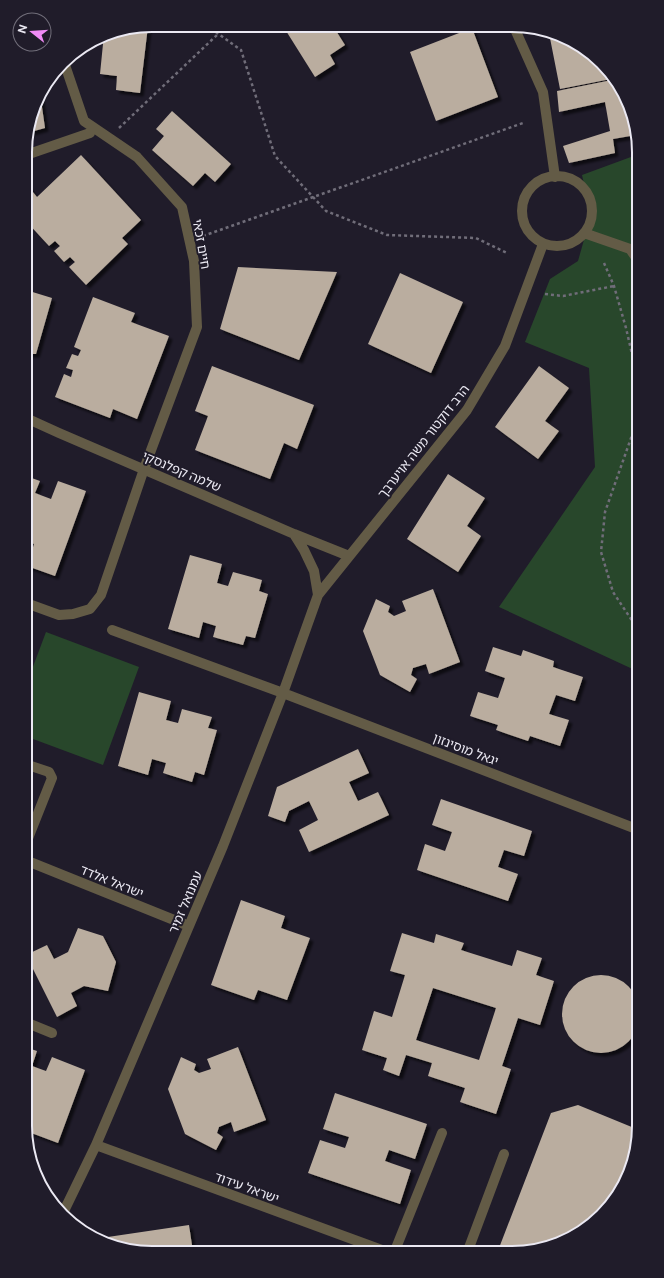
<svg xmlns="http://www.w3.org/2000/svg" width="664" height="1278" font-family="'Public Sans','Noto Sans Hebrew',sans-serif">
<defs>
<filter id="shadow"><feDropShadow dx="3.5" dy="3.5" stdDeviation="1" flood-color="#0009"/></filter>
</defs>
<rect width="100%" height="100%" fill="#201c2a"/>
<path fill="#28472b" d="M639 154V672L499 607 595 467 589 368 525 342 550 279 578 261 591 215 582 175Z
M46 632 139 667 103 765 25 736V688Z"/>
<path fill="#baad9f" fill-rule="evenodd" filter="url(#shadow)" d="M148 26 140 93 116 90 117 76 100 74 104 34Z
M283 26H333L345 45 330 55 335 64 315 77Z
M472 28 498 97 436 121 410 52Z
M549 33 596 57 611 79 560 89Z
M612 80 632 111 636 135 613 139 615 153 569 163 563 146 610 131 605 102 559 112 557 91Z
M40 93 45 128 27 133 38 96Z
M172 111 231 164 215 182 205 173 193 186 152 150 164 136 156 129Z
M81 155 141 220 122 238 128 244 86 285 69 267 75 262 70 257 64 262 54 251 60 246 55 241 49 246 26 221V188L28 186 37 197Z
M238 267 337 272 299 360 220 329Z
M400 273 463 302 431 373 368 344Z
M26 290 52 298 36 354H26Z
M93 297 135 313 131 322 169 336 137 419 113 409 110 418 55 397 64 374 71 377 73 370 66 368 72 354 78 356 81 350 74 347Z
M212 366 314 405 297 449 284 443 270 479 195 450 208 416 195 411Z
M539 366 569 388 545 421 559 431 538 459 495 427Z
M448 474 485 498 467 526 481 536 458 572 407 539Z
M26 476 40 481 35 493 51 499 58 481 86 491 55 576 27 566 34 544 26 541Z
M190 555 222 564 217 583 228 586 233 572 262 580 259 591 268 594 255 638 246 636 243 645 213 637 216 626 203 622 199 638 168 629Z
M433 589 460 662 429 674 426 664 413 668 411 675 417 679 410 692 380 675 363 631 376 599 390 606 388 612 394 616 406 611 402 601Z
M493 647 521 656 523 650 554 661 553 667 583 677 575 701 556 695 549 714 569 720 560 746 530 736 528 741 496 730 498 725 470 716 478 692 498 698 505 678 485 671Z
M139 692 171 701 166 720 178 723 182 709 212 717 208 728 217 730 204 775 195 772 192 782 163 773 166 763 152 759 148 775 118 766Z
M358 749 369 773 349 782 358 801 378 792 389 815 309 852 299 830 318 820 309 801 289 811 285 822 268 816 277 787Z
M441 799 532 831 524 856 504 850 498 867 518 874 508 901 417 870 425 844 445 851 452 832 432 825Z
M241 900 285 916 281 928 310 938 287 1000 258 990 254 1000 211 985Z
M78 928 103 936 116 962 108 991 84 986 71 993 77 1006 57 1017 26 955 47 945 54 959 68 952Z
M402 933 434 943 436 934 464 943 461 950 512 966 517 950 542 958 536 975 554 981 540 1025 518 1018 502 1066 511 1069 496 1114 460 1102 465 1088 428 1076 432 1063 406 1055 399 1076 383 1070 387 1058 362 1050 374 1011 392 1017 405 975 390 971ZM433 988 496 1008 479 1060 416 1040Z
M562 1014a39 39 0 1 1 78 0a39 39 0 1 1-78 0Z
M25 1047 37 1051 32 1066 46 1071 52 1057 85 1070 58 1143 26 1131 25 1127 28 1118 25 1117Z
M238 1047 266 1120 234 1132 231 1122 219 1127 217 1133 223 1137 216 1150 185 1134 168 1089 181 1057 196 1064 194 1070 199 1073 211 1069 207 1059Z
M335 1093 427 1124 415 1159 389 1150 385 1161 411 1170 400 1204 308 1173 320 1140 345 1148 349 1137 323 1129Z
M578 1105 639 1130 629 1174 613 1203 583 1231 553 1246 512 1253 499 1248 551 1113Z
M189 1225 193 1252H135L102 1242 101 1238Z"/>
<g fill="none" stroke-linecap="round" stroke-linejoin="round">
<path stroke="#706d79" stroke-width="2.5" stroke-dasharray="3 3" stroke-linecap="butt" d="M206 25 241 50 275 156 326 211 387 235 476 238 507 253
M119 128 218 34
M203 236 523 123
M604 263 614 286 626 328 638 380 637 421 605 512 601 552 613 592 633 622 639 628
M545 294 563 296 614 286"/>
<path stroke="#635b46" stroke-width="10" d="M514 27 543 92 555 177
M26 155 90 133
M522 211a35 35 0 1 1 70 0a35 35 0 1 1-70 0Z
M584 233 630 249 639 262
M26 418 59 433 294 534 349 556
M294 534 304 550 314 571 318 595
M26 603 59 615 73 614 90 609 101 595 144 469 197 327 194 261 182 207 137 157 84 121 64 62
M112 630 283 693 639 830
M25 846 52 778 49 772 25 764
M25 860 189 926
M25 1022 52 1033
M96 1145 390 1253
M63 1213 96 1145 223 846 283 693 318 595 467 410 505 346 543 244
M394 1253 442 1133
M467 1253 504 1154"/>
</g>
<g text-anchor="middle" stroke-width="4" stroke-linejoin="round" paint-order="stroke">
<g font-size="13" fill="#ebe9f3" stroke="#201c2a">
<text transform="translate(202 244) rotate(80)" y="5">חיים זכאי</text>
<text transform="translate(423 441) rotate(-52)" y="5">הרב דוקטור משה אויערבך</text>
<text transform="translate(182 471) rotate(23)" y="5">שלמה קפלנסקי</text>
<text transform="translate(466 749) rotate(21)" y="5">יגאל מוסינזון</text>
<text transform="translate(112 881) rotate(22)" y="5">ישראל אלדד</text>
<text transform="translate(185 902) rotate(-67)" y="5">עמנואל זמיר</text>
<text transform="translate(247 1187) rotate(20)" y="5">ישראל עידוד</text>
</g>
</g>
<path d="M0 0H664V1278H0ZM152 32H512A120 120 0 0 1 632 152V1126A120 120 0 0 1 512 1246H152A120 120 0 0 1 32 1126V152A120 120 0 0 1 152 32Z" fill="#201c2a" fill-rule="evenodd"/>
<path fill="none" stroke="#ebe9f3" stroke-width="2" d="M152 32H512A120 120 0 0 1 632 152V1126A120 120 0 0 1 512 1246H152A120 120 0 0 1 32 1126V152A120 120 0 0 1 152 32Z"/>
<g transform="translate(32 32) rotate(287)"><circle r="19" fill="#201c2a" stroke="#716e7a"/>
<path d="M0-3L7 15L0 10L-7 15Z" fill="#f08bf6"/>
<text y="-6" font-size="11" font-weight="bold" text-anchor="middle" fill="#ebe9f3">N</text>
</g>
</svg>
